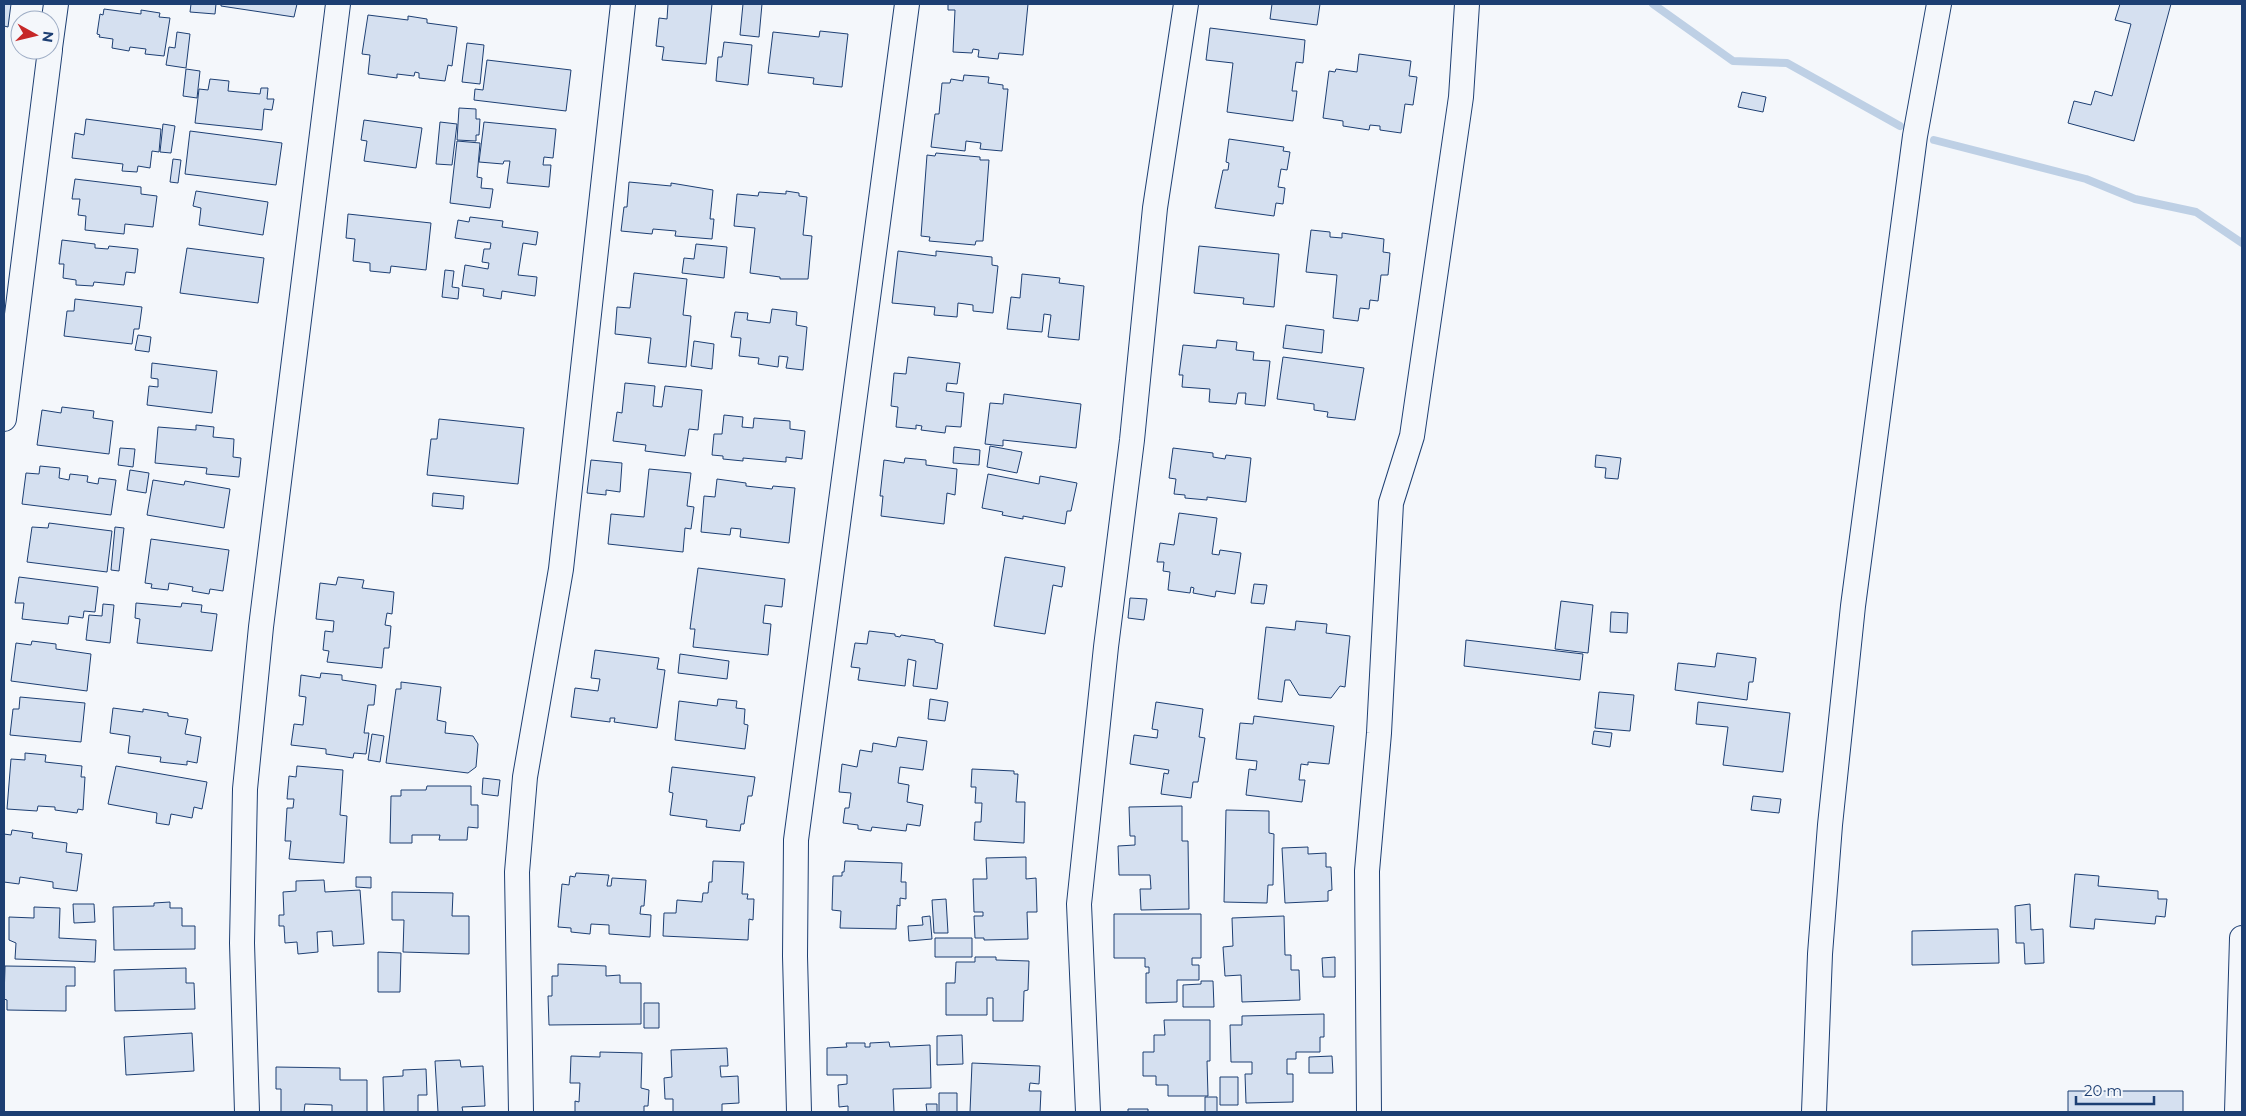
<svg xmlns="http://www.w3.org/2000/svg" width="2246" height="1116" font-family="Montserrat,sans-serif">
<rect width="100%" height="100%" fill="#f4f7fb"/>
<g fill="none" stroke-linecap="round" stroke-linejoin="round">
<path stroke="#bed0e5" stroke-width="8" d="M1653 4 1733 61 1787 63 1900 126
M1934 140 2086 179 2135 199 2196 212 2242 243"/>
</g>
<path fill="#d5e0f0" stroke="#1d3f73" d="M4 4H11L8 27 4 26Z
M191 4H216L215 14 190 12Z
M221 4H297L294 17 221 6Z
M668 4H712L706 64 662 60 664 47 656 46 659 18 667 19Z
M743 4H762L759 37 740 35Z
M948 4H1028L1023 55 999 53 998 59 978 57 979 50 973 49 972 53 953 52 955 10H948Z
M1272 4H1320L1317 25 1270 19Z
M2120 4H2171L2134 141 2068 123 2074 101 2091 105 2095 91 2112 96 2131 24 2115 20Z
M104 9 141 14V10L160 13 159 17 170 18 164 56 145 54 146 49 130 47 129 51 112 48 113 39 99 37 100 35 97 34 100 14 103 15Z
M368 15 408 20V16L427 19V23L457 27 452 66 448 65 445 81 419 78V73L415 72 414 76 397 74V78L368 74 370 55 362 54Z
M1210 28 1305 40 1303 63 1296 62 1292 91H1297L1293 121 1227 112 1233 63 1206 60Z
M820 31 848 34 842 87 813 84 814 78 768 73 773 32 819 37Z
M177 32 190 34 186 68 166 65 169 47 175 48Z
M724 42 752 45 748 85 716 81 718 57H722Z
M467 43 484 45 480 84 462 82Z
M1359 54 1411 61 1409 76 1417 77 1413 105 1405 104 1401 133 1380 130V126L1370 125 1369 130 1343 126V121L1323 118 1329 71 1335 72 1336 69 1357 72Z
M487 60 571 70 566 111 474 100 475 89 483 90Z
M186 69 200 71 197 98 183 96Z
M964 75 989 77 988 83 1003 85V89H1008L1002 151 980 149 981 143 966 141 965 151 931 147 935 114H939L942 83H950L951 79 963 81Z
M210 79 229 81 228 91 260 94 261 88H268L267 99H274L272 110 264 109 262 130 195 123 199 89 208 90Z
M1742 92 1766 97 1763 112 1738 107Z
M459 108 476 109V119H480L479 135H476V141L457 140Z
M86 119 161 129 159 152 152 151 150 168 138 166 137 172 122 171 123 164 72 158 75 133 84 135Z
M364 120 422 128 416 168 364 161 367 141 361 140Z
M440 122 457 124 452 165 436 164Z
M484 122 556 129 553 158 544 157 543 165H551L549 187 507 183 510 161H504L503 164 479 162Z
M163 124 175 126 171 153 160 152Z
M190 131 282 143 276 185 185 174Z
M1229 139 1284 147 1283 151 1290 152 1287 170 1281 169 1278 187 1285 188 1283 204 1276 203 1274 216 1215 208 1223 170H1228L1229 163 1226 162Z
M457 141 480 143 477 177 482 178 481 188 493 189 490 208 450 203Z
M936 153 980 157V160H989L983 241H976L975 245 929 241 930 237 921 236 927 155 935 156Z
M173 159 181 160 178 183 170 182Z
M75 179 141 187V194L157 196 153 227 125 224 124 234 85 230 86 216 78 215 80 199H72Z
M629 182 671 186V183L713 190 710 219H714L712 239 675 236 676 231 653 229 652 234 621 231 624 207H627Z
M196 191 268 202 263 235 199 225 201 208 193 206Z
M786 191 799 193V196L807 197 803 235 812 236 808 279H780V277L750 273 755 228 734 226 737 194 758 196 759 192 786 194Z
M348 214 431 223 426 270 391 266 390 273 370 271V263L353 261 355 239 346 238Z
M470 217 503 221 502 227 538 232 536 245 523 243 518 275 537 277 535 296 502 291 501 299 483 296 484 289 462 286 465 265 488 269 489 263 482 262 484 249H490L491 243 455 238 458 220 469 222Z
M1311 230 1330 232V237L1342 238V233L1384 239 1383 252 1390 253 1388 275H1381L1378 301 1370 300 1369 309 1360 308 1358 321 1333 318 1337 275 1306 272Z
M62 240 95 244V248L108 249 109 246 138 249 135 273 126 272 124 285 94 282 93 286 76 285V280L63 278 64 264H59Z
M696 244 727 247 724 278 682 273 684 258 694 259Z
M1199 246 1279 254 1274 307 1243 304 1244 298 1194 293Z
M187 248 264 258 258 303 180 293Z
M898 251 936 256V251L992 257V265L998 266 993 313 973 311V305L958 303 957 317 934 315 935 307 892 303Z
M445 270 454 271 452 287 459 288 458 299 442 297Z
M634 273 687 279 683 315 691 316 686 367 648 363 651 338 615 334 617 307 630 308Z
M1022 274 1060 278 1059 283 1084 286 1079 340 1048 337 1051 315 1044 314 1042 332 1007 329 1011 297 1020 298Z
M75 299 142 307 139 329H134L132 344 64 336 67 311H74Z
M772 309 797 312 796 325 807 327 803 370 786 368 788 357 779 356 778 367 758 364 759 358 739 356 741 338 731 337 735 312 748 313 747 320 770 323Z
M1286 325 1324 330 1322 353 1283 348Z
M138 335 151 337 149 352 135 350Z
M1217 340 1237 342 1236 350 1254 352 1253 360 1270 361 1265 406 1245 404 1246 393H1238L1236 404 1209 402 1210 389 1182 387 1183 375H1179L1183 345 1216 348Z
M694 341 714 344 712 369 691 366Z
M908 357 960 363 957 384 947 383 946 391 964 393 961 427 946 426 945 433 921 430 922 426 916 425V429L896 427 898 407 891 406 894 373 906 374Z
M1283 357 1364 368 1355 420 1327 417 1328 412 1314 410V404L1277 399Z
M152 363 217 371 212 413 147 405 149 386 158 387V379L151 378Z
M625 383 655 386 653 406 662 407 665 386 702 390 698 430 689 429 685 456 645 451 646 445 613 441 617 412 622 413Z
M1004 394 1081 404 1076 448 1003 440V446L985 444 990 403 1003 404Z
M62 407 94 411 93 418 113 421 109 454 37 445 42 410 61 413Z
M724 415 743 417 742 427 753 428 754 418 790 421V429L805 431 802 459 786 457V462L743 458V461L723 459V456L712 455 714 434H722Z
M439 419 524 428 518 484 427 475 431 439H437Z
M196 425 214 427 213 437 234 439 233 457 241 458 239 477 206 474 207 468 155 463 158 427 196 430Z
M990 446 1022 452 1017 473 987 467Z
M954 447 980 450 979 465 953 463Z
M120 448 135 449 133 467 118 465Z
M1173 448 1213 453V457L1225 459 1226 455 1251 458 1246 502 1207 497V500L1185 498V495L1174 494 1176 479 1169 478Z
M1596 455 1621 458 1618 479 1605 478 1606 468 1595 467Z
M905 458 926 460V465L957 469 955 495 947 493 944 524 881 516 883 496H880L884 460 904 463Z
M591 460 622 463 620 492 606 490V495L587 493Z
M40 466 60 468 59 478 69 480 70 474 88 476 87 482 98 484 99 478 116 480 111 515 22 504 26 473 39 474Z
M649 469 691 473 687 506 694 507 691 529 685 528 683 552 608 544 611 514 644 517Z
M130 470 149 473 146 493 127 490Z
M988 474 1039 484 1040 476 1077 483 1071 511H1067L1065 524 1023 516V519L1002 515 1003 512 982 508Z
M717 479 746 483V486L772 489 773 486 795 488 789 543 740 537 741 529 731 528 730 535 701 532 704 496 715 497Z
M153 480 184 485 185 481 230 489 224 528 147 515Z
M433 493 464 496 463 509 432 506Z
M1179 513 1217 518 1212 554 1219 555 1220 550 1241 553 1235 594 1216 591 1215 597 1193 593 1194 588 1191 587 1190 593 1168 590 1170 572 1163 571 1164 562H1157L1160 543 1174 545Z
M49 523 112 531 107 572 27 562 32 527 48 528Z
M115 527 124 528 119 571 111 570Z
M151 539 229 550 223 591 210 589 209 594 192 591 193 587 169 583 168 590 151 588 152 584 145 583Z
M1005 557 1065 567 1062 587 1053 585 1045 634 994 626Z
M698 568 785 579 782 607 765 605 763 623 771 624 768 655 693 647 695 629H690Z
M19 577 98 587 95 612 84 611 83 618 69 616 68 624 22 619 24 603H15Z
M338 577 364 580 362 588 394 592 392 614 387 613 385 625 391 626 389 648H384L382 668 327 662 329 651 323 650 325 631 333 632 334 621 316 619 320 583 336 585Z
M1254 584 1267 585 1264 604 1251 603Z
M1130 598 1147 599 1144 620 1128 618Z
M1561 601 1593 605 1588 653 1555 649Z
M136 603 181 607 182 603 202 605 201 612 217 614 212 651 137 643 140 619 135 618Z
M103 604 114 605 110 643 86 640 89 615 102 616Z
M1611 612 1628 613 1627 633 1610 632Z
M1296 621 1327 624 1326 633 1350 636 1345 687 1340 686 1331 698 1299 695 1290 680H1285L1282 702 1258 699 1266 627 1295 630Z
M869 631 895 634V636L900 637 901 635 935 640V642L943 644 937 689 913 686 916 661 908 659 905 686 858 680 860 668 851 667 855 643 867 644Z
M1466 640 1583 654 1580 680 1464 666Z
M32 641 56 644V649L91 654 87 691 11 681 16 643 31 645Z
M595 650 659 658 657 669 665 670 657 728 614 722 615 718H610V722L571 717 575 688 598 691 600 679 591 678Z
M1717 653 1756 658 1753 682H1749L1747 700 1675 690 1678 663 1715 667Z
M680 654 729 661 727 679 678 673Z
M321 673 342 675V680L376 685 374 705H368L364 733H369L366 754 354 753 353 758 326 754V749L291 745 294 724 303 725 306 697 299 696 301 675 320 678Z
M401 682 441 687 437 720 446 722 445 733 473 736 478 744 476 767 468 773 386 763 396 689H401Z
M1599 692 1634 695 1630 731 1595 728Z
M20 697 85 703 81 742 10 735 13 709H19Z
M718 699 737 701 736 708 745 709 744 724 748 725 745 749 675 740 679 701 717 706Z
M930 699 948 702 945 721 928 719Z
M1156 702 1203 709 1199 737 1205 738 1198 782H1193L1191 798 1161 794 1164 773 1168 774 1169 770 1130 764 1134 735 1157 738 1158 730 1152 729Z
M1698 702 1790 713 1783 772 1723 765 1728 727 1696 724Z
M113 708 143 712V709L168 713V716L188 719 185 734 201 737 197 763 187 761V765L160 762 161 757 128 753 130 736 110 733Z
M1254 716 1334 726 1329 764 1308 762V765L1301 764 1299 780H1305L1302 802 1246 795 1249 769 1256 770 1257 761 1236 759 1240 723 1253 724Z
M1594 731 1612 733 1610 747 1592 744Z
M372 734 384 736 380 762 368 760Z
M898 737 927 741 923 770 900 767 898 783 909 785 907 802 923 805 920 826 907 824 906 831 872 827 871 831 858 829V825L843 823 845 808H849L851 793 839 792 842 764 857 767 860 750 872 752 873 743 896 747Z
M25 753 46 755 45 762 82 766 81 777H85L83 810 78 809 77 813 55 810V807L38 806 37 811 7 809 11 759 25 760Z
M116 766 207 782 202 809 194 807 192 818 171 814 169 825 156 823 157 813 108 804Z
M297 766 343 770 340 815 347 816 344 863 289 859 291 841H285L287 808H293L294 799H287L289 776 296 777Z
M672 767 755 777 752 796H748L744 824H741L740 831 706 827 707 820 670 815 673 793 669 792Z
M972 769 1014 771V774H1018L1016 802H1025L1024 843 974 840 975 822H981L982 803H975L976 787H971Z
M483 778 500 780 498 796 482 794Z
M427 786H471V805H478V828L468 827 467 840H439L440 835H412V843H390L391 796H401V790H426Z
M1753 796 1781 799 1779 813 1751 810Z
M1182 806V841H1188L1189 909 1141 910 1140 889H1151L1150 875H1119L1118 846 1135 845V836H1130L1129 807Z
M1226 810 1269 811V833L1274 834 1273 885H1268L1267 903 1224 902Z
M12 830 33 833 32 838 67 843 66 852 82 854 77 891 53 888V882L20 877 19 884 4 882V834L11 835Z
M1308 847V854L1326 853V867H1331L1332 890 1328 891V901L1285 903 1282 848Z
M1026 857V879L1036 878 1037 912H1027L1028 939 984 940V938H975L974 916H983V912H974L973 879H987L986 858Z
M713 861 744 862 742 894H748L747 899H754L753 920 749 919 748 940 663 936 664 913H676L677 900 702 902 703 893H708L709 882H712Z
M845 861 902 863 901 882H906V899L900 898V906L897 905 896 929 840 928 841 911 832 910 833 876H842V872H844Z
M576 873 609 875 607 886H611L612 878 646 880 644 906H641L640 914 651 915 650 937 609 934V925L591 924 590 934 571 932V928L558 927 562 884 569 885 570 876 575 877Z
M2075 874 2099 876 2098 886 2158 891V899H2167L2165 917 2156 916 2155 924 2095 919 2094 929 2070 927Z
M356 877H371V888L356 887Z
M324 880 325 892 360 890 364 944 333 946 332 931 317 932 318 952 298 954 297 942 285 943 284 926H279V915H284L283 892 296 891V881Z
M392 892 453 893 452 916H469V954L403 952 404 920H392Z
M946 899 948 933H934L932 900Z
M170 902V908H182V926H195V949L114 950 113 907 154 906V903Z
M73 904H94L95 922 74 923Z
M2030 904 2031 930 2043 929 2044 963 2025 964 2024 943H2016L2015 906Z
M34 907 60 908 59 938 96 940 95 962 15 959 16 943 9 940V917L34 918Z
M1114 914H1201V958H1192V965H1199V980H1177V1002L1146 1003V973H1149V967H1145V958H1114Z
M930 916 932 939 909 941 908 926 923 925 922 917Z
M1284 916 1285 955H1291V970H1299L1300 1000 1242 1002 1241 975 1225 976 1223 947 1233 946 1232 918Z
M1998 929 1999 963 1912 965V931Z
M935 938H972V957H935Z
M378 952 401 953 400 992H378Z
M975 957H996V960L1029 961 1028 990 1024 991 1023 1021H993V998H987V1015H946V983H955L956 962H975Z
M1335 957V977H1323L1322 958Z
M558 964 606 966V976L620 975V983H641V1024L549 1025 548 996H552V976H558Z
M5 966 75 967V986H66V1011L7 1010V1000L4 999Z
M186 968V983H194L195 1009 115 1011 114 970Z
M1201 981H1213L1214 1007H1183V985L1201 984Z
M644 1003H659V1028H644Z
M1324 1014V1037H1320V1052H1296V1059H1287V1074H1293V1102L1246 1103 1245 1074H1252V1062H1231L1230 1025H1242V1016Z
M1164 1020H1210V1061H1207L1208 1096H1168V1085H1156V1076H1143V1052H1154V1035H1165Z
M192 1033 194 1071 126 1075 124 1037Z
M962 1035 963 1064 937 1065V1036Z
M889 1042 890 1047 930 1045 931 1088 893 1089 894 1112H848V1106L839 1107 838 1085 847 1084V1075H827V1048L847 1047 846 1043H865V1047H870V1043Z
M727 1048 728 1066H720L721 1077 738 1076 739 1103 722 1104V1112H673V1099H665L664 1078 672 1077 671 1050Z
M600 1052 642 1053 641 1088 649 1090 648 1106H644V1112H575V1101L579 1102 580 1083H570L571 1056 600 1057Z
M1332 1056 1333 1073H1309V1057Z
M460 1060 461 1067 483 1066 485 1106 462 1107 463 1112H438L435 1061Z
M972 1063 1040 1066 1039 1084 1030 1083 1029 1091H1041L1040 1112H970Z
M276 1067 340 1068V1080H367V1112H332V1105L305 1104 304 1112H281V1089H276Z
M426 1069 427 1095H418V1112H384L383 1077 403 1076V1070Z
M1220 1077H1238V1105H1220Z
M2068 1091H2183V1112H2068Z
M939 1093H957V1112H939Z
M1205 1097H1217V1112H1205Z
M926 1104H937V1112H927Z
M1128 1109H1148V1112H1128Z"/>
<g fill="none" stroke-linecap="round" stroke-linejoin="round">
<defs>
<path id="street" d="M50 48 56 4
M4 419 50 50
M247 1112 242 943 245 789 261 627 338 4
M521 1112 517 872 525 777 561 569 623 4
M799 1112 795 956 796 840 907 4
M1088 1112 1079 904 1106 647 1132 440 1155 208 1186 4
M1369 1112 1367 871 1379 733 1391 503 1412 436 1461 97 1467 4
M1814 1112 1820 954 1830 825 1853 606 1915 136 1939 4
M2237 1112 2242 938"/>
</defs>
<use href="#street" stroke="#1d3f73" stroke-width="26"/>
<use href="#street" stroke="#f4f7fb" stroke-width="24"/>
</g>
<rect width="2246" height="1116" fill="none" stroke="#1d3f73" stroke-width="10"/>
<g transform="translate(35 35) rotate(98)"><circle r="24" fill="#f4f7fb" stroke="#9eadc5"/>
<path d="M0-4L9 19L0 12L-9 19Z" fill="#c62828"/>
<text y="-8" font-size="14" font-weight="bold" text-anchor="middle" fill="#1d3f73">N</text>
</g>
<path d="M2076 1096v8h78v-8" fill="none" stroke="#1d3f73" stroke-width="2.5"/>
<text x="2084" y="1096" font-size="15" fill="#1d3f73" stroke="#f4f7fb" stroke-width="4" paint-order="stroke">20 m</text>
</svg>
